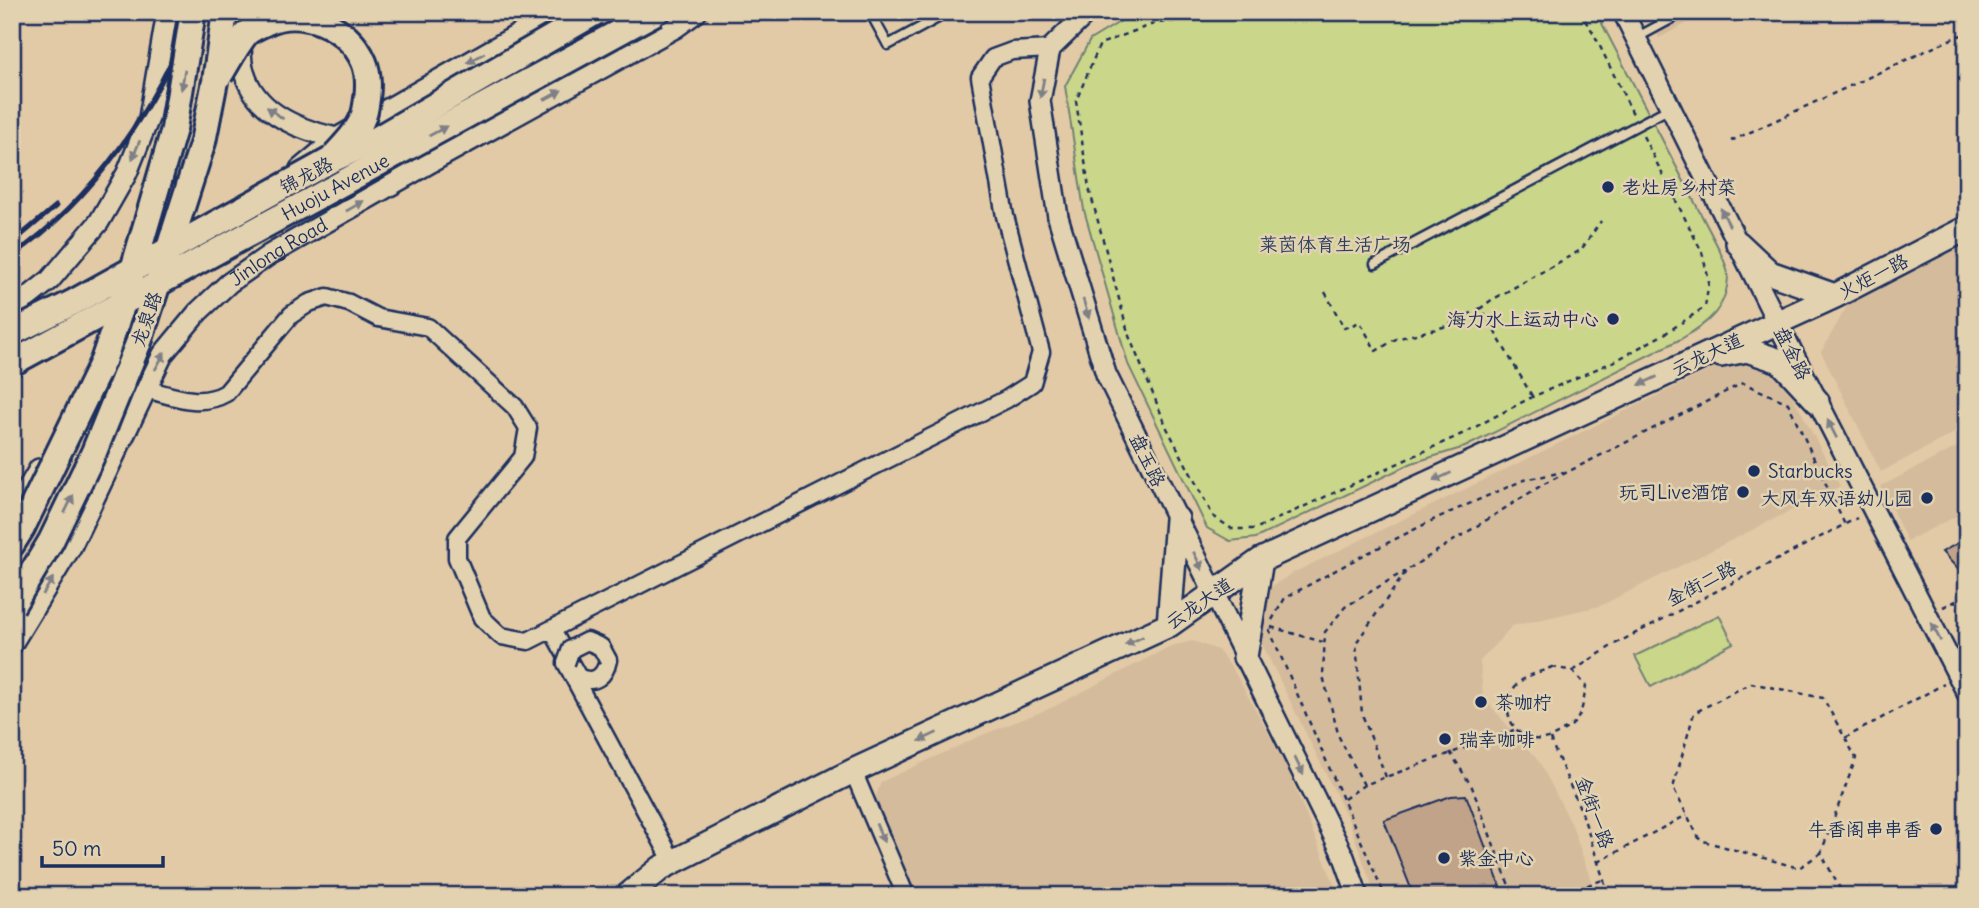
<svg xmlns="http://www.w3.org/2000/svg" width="1979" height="908" font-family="Delius,'LXGW WenKai TC',sans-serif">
<rect width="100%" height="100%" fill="#e2caa6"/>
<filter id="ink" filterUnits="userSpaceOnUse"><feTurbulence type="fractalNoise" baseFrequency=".0143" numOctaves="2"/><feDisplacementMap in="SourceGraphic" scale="14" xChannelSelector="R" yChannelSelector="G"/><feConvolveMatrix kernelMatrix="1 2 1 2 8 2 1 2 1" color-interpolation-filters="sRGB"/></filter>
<g filter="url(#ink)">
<path fill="#d4bb9c" d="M1647 12H1708L1659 38Z
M1967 244V426L1881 472 1821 352 1847 306Z
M1753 361 1781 373 1840 486 1600 606 1512 626 1480 661 1483 697 1540 763 1572 825 1596 896H1376L1347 817 1262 644 1258 613 1269 588 1293 573 1726 362Z
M1967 442V511L1907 541 1881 486Z
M1193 641 1218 650 1234 671 1284 761 1339 896H916L875 799 881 782 980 736 1053 707 1171 646Z"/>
<path fill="#cad689" stroke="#728274" stroke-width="2" d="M1136 12H1596L1719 249C1722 257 1728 267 1728 276 1727 309 1707 324 1681 339L1465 447 1412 463 1256 538 1230 541 1207 528 1128 364 1084 210 1065 86 1090 40Z
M1719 615 1733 643 1651 687 1635 656Z"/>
<path fill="#c1a389" stroke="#1b2f5e" stroke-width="2" d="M1967 538V579L1942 552Z
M1466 795 1504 896H1414L1384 820 1451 796Z"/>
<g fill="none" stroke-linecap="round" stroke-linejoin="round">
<defs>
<path id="service" d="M870 12 888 45 949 12
M1636 38 1684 12
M1375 264 1670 108"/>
<path id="minor" d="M146 389C173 396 200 408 226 393L291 315 309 303 327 297 349 303 378 318 428 327 515 407 528 428 523 457 457 538V558L482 618 501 636 528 641 1007 399 1032 383 1041 352 1005 216 980 77 993 58 1012 51 1050 49
M552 630 578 677C595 685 605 676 608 660
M566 663 673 862
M853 771 906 896"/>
<g id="tertiary">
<path d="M245 12C242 28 239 57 244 72 256 113 299 130 337 138L557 12"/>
<path d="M1088 12 1050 49 1040 101 1058 217 1106 374 1344 857 1358 896"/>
<path d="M1623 12 1777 322 1967 693"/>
<path d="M300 169 337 138"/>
<path d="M146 238 184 186"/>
<path d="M12 310 50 280 99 222 127 173 149 118 167 12"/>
<path d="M109 357 147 310"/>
<path d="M12 515 39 469"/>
<path id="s1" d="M12 644 71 547 163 354 198 312 229 283 269 255 428 164 675 28 697 12"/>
</g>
<path id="secondary" d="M1738 243 1770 273 1835 296
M1721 355 1747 350 1780 361 1817 401
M1169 625 1177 519
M1245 657 1261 560
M627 896 661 868 853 771 1169 625 1261 560 1835 296 1967 228"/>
<path id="primary" d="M12 544 22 528"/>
</defs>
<use href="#service" stroke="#1b2f5e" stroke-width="13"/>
<use href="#minor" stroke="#1b2f5e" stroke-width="21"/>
<use href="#tertiary" stroke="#1b2f5e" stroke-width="24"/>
<use href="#secondary" stroke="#1b2f5e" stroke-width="28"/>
<use href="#primary" stroke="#1b2f5e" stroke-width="30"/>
<path stroke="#1b2f5e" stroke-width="2.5" stroke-dasharray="5 5" stroke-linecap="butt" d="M1264 12 1156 23 1100 44 1076 101 1089 188 1129 336 1167 428 1213 516 1232 529H1255L1462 434 1532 397 1615 361 1666 333 1705 307 1709 281 1702 252 1643 136
M1579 12 1593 32 1633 114
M1731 141 1958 36 1967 34
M1325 292 1344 328 1360 322 1376 351 1396 339 1447 326 1481 308
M1532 396 1481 308 1490 301 1581 250 1601 221
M1943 607 1967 596
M1272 620 1285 598 1358 558 1439 517 1524 480 1564 472
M1271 627 1323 642
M1269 629 1385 896
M1552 667 1573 671 1586 686C1584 697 1583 713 1575 722 1572 726 1566 729 1562 731 1520 760 1488 705 1522 680 1531 674 1543 671 1552 667Z
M1573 671 1613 645 1857 518
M1845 738 1944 684
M1550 739 1582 813 1609 896
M1450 752 1472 787 1513 896
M1386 777 1362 714 1356 643 1407 570 1542 485 1743 383 1788 403 1845 525
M1364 785 1339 737 1323 676 1325 632 1345 607 1405 571
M1344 799 1364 785 1514 730
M1821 853 1799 868 1700 840 1673 788 1694 713 1751 683 1823 698 1856 758 1821 853 1844 896
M1598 862 1687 815
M1559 896 1602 880"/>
<use href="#service" stroke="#e3d2af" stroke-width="8"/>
<use href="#minor" stroke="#e3d2af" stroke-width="16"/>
<use href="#tertiary" stroke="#e3d2af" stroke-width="19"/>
<use href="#secondary" stroke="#e3d2af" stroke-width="23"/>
<use href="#primary" stroke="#e3d2af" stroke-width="24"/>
<path stroke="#1b2f5e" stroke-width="5" d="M12 243 56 206
M12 256C95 199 157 105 193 12"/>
<defs>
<path id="minor-bridge" d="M566 663 571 649 587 641 601 647 608 660"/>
<g id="primary-bridge">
<path d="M220 75C228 62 236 46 246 34 251 29 259 26 265 23 300 5 349 26 364 62 370 76 368 96 365 111 361 128 347 142 335 155"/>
<path d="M12 333 74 302 329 161 377 139 596 12"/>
<path id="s2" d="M12 363 656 12"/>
<path d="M22 528 103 361 125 297 174 129 193 12"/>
<path d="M12 606 51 541 94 452 140 339 203 142 215 81 225 12"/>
</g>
</defs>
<use href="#minor-bridge" stroke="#1b2f5e" stroke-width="21" stroke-linecap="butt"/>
<use href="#primary-bridge" stroke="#1b2f5e" stroke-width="30" stroke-linecap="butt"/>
<use href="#minor-bridge" stroke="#e3d2af" stroke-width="16"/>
<use href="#primary-bridge" stroke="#e3d2af" stroke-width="24"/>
</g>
<defs><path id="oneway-solid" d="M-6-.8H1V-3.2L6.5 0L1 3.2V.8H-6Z" transform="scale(1.75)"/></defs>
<g fill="#7f8086">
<use href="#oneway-solid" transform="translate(476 58) rotate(150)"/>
<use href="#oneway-solid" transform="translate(183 80) rotate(100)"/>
<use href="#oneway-solid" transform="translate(1042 88) rotate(101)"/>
<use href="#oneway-solid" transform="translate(553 95) rotate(-29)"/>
<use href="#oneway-solid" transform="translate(275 113) rotate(-144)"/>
<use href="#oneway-solid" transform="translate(438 131) rotate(-29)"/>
<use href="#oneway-solid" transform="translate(136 150) rotate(112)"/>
<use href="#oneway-solid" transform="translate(355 206) rotate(-30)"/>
<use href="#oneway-solid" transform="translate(1725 217) rotate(-117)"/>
<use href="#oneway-solid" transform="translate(1086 309) rotate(73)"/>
<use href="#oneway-solid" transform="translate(160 361) rotate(-61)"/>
<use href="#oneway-solid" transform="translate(1648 381) rotate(155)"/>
<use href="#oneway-solid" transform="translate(1832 429) rotate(-117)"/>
<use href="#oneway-solid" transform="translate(1442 477) rotate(155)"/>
<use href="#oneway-solid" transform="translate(69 504) rotate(-64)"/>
<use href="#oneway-solid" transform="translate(1198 561) rotate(64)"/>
<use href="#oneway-solid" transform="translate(48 586) rotate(-59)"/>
<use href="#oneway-solid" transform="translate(1936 632) rotate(-117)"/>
<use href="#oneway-solid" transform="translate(1134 641) rotate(155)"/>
<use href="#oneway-solid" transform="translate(928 737) rotate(155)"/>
<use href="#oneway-solid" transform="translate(1299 766) rotate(64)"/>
<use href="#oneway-solid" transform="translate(880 833) rotate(67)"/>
</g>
</g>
<g fill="#1b2f5e" stroke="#e3d2af" stroke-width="2.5">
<circle cx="1608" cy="187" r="7"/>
<circle cx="1613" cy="319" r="7"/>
<circle cx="1754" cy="471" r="7"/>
<circle cx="1743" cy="492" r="7"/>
<circle cx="1927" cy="498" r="7"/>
<circle cx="1481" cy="702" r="7"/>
<circle cx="1445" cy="739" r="7"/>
<circle cx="1936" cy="829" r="7"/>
<circle cx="1444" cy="858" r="7"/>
</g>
<g text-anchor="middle" stroke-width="5" stroke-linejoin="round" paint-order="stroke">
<g font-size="19" fill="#1b2f5e" stroke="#e3d2af">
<text transform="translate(306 175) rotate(-28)" y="7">锦龙路</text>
<text dy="7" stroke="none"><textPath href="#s2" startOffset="368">Huoju Avenue</textPath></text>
<text dy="7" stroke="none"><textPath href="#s1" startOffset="483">Jinlong Road</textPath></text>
<text transform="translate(1873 276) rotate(-27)" y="7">火炬一路</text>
<text transform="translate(146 319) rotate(-71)" y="7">龙泉路</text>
<text transform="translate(1793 353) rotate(63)" y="7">盘金路</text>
<text transform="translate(1707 354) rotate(-25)" y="7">云龙大道</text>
<text transform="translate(1148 460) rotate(64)" y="7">盘玉路</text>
<text transform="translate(1701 583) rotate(-27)" y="7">金街二路</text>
<text transform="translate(1199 603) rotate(-34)" y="7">云龙大道</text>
<text transform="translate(1595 812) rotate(70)" y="7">金街一路</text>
</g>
<g font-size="19" fill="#1b2f5e" stroke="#e3d2af" text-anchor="start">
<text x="1622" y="194">老灶房乡村菜</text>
<text x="1599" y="326" text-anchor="end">海力水上运动中心</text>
<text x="1768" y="478">Starbucks</text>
<text x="1729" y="499" text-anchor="end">玩司Live酒馆</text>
<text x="1913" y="505" text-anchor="end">大风车双语幼儿园</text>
<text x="1495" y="709">茶咖柠</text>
<text x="1459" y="746">瑞幸咖啡</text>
<text x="1922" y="836" text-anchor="end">牛香阁串串香</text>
<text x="1458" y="865">紫金中心</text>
</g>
<g font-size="19" fill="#2c4062" stroke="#e3d2af">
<text x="1335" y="251">莱茵体育生活广场</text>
</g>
</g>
<rect width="1979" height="908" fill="none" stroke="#e3d2af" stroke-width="42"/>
<rect x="21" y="21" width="1937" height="866" fill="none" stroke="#1b2f5e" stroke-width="2.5" filter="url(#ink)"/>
<path d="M42 856v10h121v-10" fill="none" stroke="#1b2f5e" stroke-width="3.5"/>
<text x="52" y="856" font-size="21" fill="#1b2f5e" stroke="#e3d2af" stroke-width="5" paint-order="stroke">50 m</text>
</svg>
